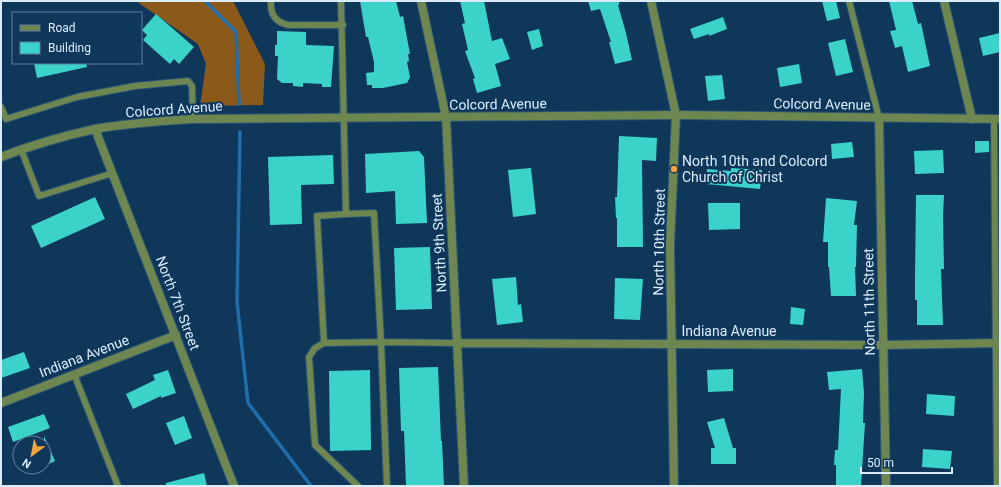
<svg xmlns="http://www.w3.org/2000/svg" width="1001" height="487" font-family="Roboto,sans-serif">
<rect width="100%" height="100%" fill="#0e375a"/>
<path fill="#8b5a1b" d="M136 1H233L265 64 263 105 200 106 206 64 198 44Z"/>
<g fill="none" stroke-linecap="round" stroke-linejoin="round">
<path stroke="#206dac" stroke-width="3.5" d="M205 1 236 32 239 104
M240 132 237 302 248 403 311 486"/>
</g>
<path fill="#3bd3c9" d="M360 1H396L400 17 403 16 410 54H408L409 61 407 62 410 77 407 83 383 88H372V85H367L366 73 374 72V62L368 37H366Z
M460 1H484L492 41 502 38 510 59 495 64 501 86 477 93 473 79 475 78 465 51 468 50 462 24 465 23Z
M588 1H619V5H618L626 33 632 60 615 64 609 42H611L600 9 591 11Z
M822 1H836L840 18 827 21Z
M889 1H912L918 24 921 23 930 66 908 72 902 46 895 48 890 31 896 30Z
M156 14 194 47 179 64 174 59 170 64 143 40 147 35 142 30Z
M723 17 727 29 709 36V34L694 39 690 29Z
M539 29 543 46 532 50 527 32Z
M277 31 306 32V45L334 46 331 87H322V84L303 83V87L293 86V83H282L277 79 278 56H275V45H277Z
M1000 33V52L983 56 979 38Z
M845 39 853 72 836 76 828 43Z
M34 63H86L87 67 37 78Z
M799 64 802 83 780 87 777 68Z
M722 75 725 99 708 101 705 76Z
M619 136 657 138 656 161 642 160 643 247H617V218H616L615 197H617Z
M975 141H989V152L975 153Z
M852 142 854 157 832 159 831 144Z
M943 150 944 173 915 174 914 151Z
M419 151 424 157 427 223 396 224 395 191 366 193 365 154Z
M333 155 334 184 301 185 302 224 270 225 268 157Z
M531 168 536 214 513 217 508 170Z
M731 168 762 170 760 189 706 184 707 169 731 171Z
M916 195H944L943 216 944 269H941L943 325H917V300H915V278Z
M95 197 105 219 41 248 31 226Z
M826 198 857 201 854 225H857L856 267H855L856 296H831L829 267H828V242H823Z
M708 203H740V229L709 230Z
M430 247 432 309 396 310 394 248Z
M516 277 518 305 521 304 523 322 497 325 492 279Z
M615 278 643 279 640 320 614 319Z
M791 307 805 309 803 325 790 324Z
M24 352 30 368 1 378V360Z
M438 367 441 441H442L444 486H406L404 431H401L399 368Z
M733 369V391L708 392 707 370Z
M862 369 864 393 863 423H865L861 486H836V465H834L835 450H838L841 389 829 390 827 372Z
M168 370 176 393 161 398V396L133 409 126 394 155 380 153 375Z
M370 370 371 450 330 451 329 371Z
M927 394 955 396 954 416 926 414Z
M44 414 50 428 13 442 8 427Z
M184 416 192 438 175 445 166 423Z
M724 418 733 448H736V464H711V448H715L707 422Z
M44 436 55 461 44 466Z
M923 449 952 451 950 469 922 467Z
M204 473 207 486H166V483Z"/>
<g fill="none" stroke-linecap="round" stroke-linejoin="round">
<defs>
<path id="service" d="M271 1C270 14 275 22 288 25H343
M341 1 346 214 317 216 324 343 381 342 374 213 346 214
M849 1 879 118
M1 107 6 119 77 97 135 86 188 81 192 86 193 119
M994 119 997 486
M21 149 39 196 113 173
M324 343 315 348 309 357 315 445 358 486
M74 374 118 486
M387 486 381 342 457 343"/>
<path id="minor" d="M421 1 446 117 464 486
M651 1 676 115 670 245 674 486
M944 1 972 119
M879 118 886 486
M95 129 234 486
M457 343 883 345 1000 343
M1 403 176 335"/>
<path id="tertiary" d="M1 157C32 145 63 136 95 129 128 123 160 121 193 119L676 115 1000 119"/>
</defs>
<use href="#service" stroke="#2f5474" stroke-width="8"/>
<use href="#minor" stroke="#2f5474" stroke-width="10"/>
<use href="#tertiary" stroke="#2f5474" stroke-width="10"/>
<use href="#service" stroke="#6e8650" stroke-width="6"/>
<use href="#minor" stroke="#6e8650" stroke-width="8"/>
<use href="#tertiary" stroke="#6e8650" stroke-width="8"/>
</g>
<circle fill="#f3a442" stroke="#0e375a" stroke-width="1.5" cx="674" cy="169" r="4"/>
<g text-anchor="middle" stroke-width="4" stroke-linejoin="round" paint-order="stroke">
<g font-size="14" fill="#dbecfc" stroke="#0e375a">
<text transform="translate(498 104) rotate(-1)" y="5">Colcord Avenue</text>
<text transform="translate(822 104) rotate(1)" y="5">Colcord Avenue</text>
<text transform="translate(174 109) rotate(-4)" y="5">Colcord Avenue</text>
<text transform="translate(659 242) rotate(-89)" y="5">North 10th Street</text>
<text transform="translate(439 243) rotate(-93)" y="5">North 9th Street</text>
<text transform="translate(869 302) rotate(-91)" y="5">North 11th Street</text>
<text transform="translate(178 303) rotate(69)" y="5">North 7th Street</text>
<text x="729" y="336">Indiana Avenue</text>
<text transform="translate(84 356) rotate(-21)" y="5">Indiana Avenue</text>
</g>
<g font-size="14" fill="#dbecfc" stroke="#0e375a" text-anchor="start">
<text x="682" y="166">North 10th and Colcord<tspan x="682" dy="16">Church of Christ</tspan></text>
</g>
</g>
<rect width="1001" height="487" fill="none" stroke="#dbecfc" stroke-width="4"/>
<rect x="12" y="12" width="130" height="52" fill="#0e375a" stroke="#607f9b"/>
<rect x="20" y="25" width="20" height="6" fill="#6e8650" stroke="#607f9b"/>
<text x="48" y="32" font-size="12" fill="#dbecfc">Road</text>
<rect x="20" y="42" width="20" height="12" fill="#3bd3c9" stroke="#607f9b"/>
<text x="48" y="52" font-size="12" fill="#dbecfc">Building</text>
<g transform="translate(32 455) rotate(212)"><circle r="19" fill="#0e375a" stroke="#607f9b"/>
<path d="M0-3L7 15L0 10L-7 15Z" fill="#f3a442"/>
<text y="-6" font-size="11" font-weight="bold" text-anchor="middle" fill="#dbecfc">N</text>
</g>
<path d="M861 467v6h91v-6" fill="none" stroke="#dbecfc" stroke-width="2"/>
<text x="867" y="467" font-size="12" fill="#dbecfc" stroke="#0e375a" stroke-width="3" paint-order="stroke">50 m</text>
</svg>
